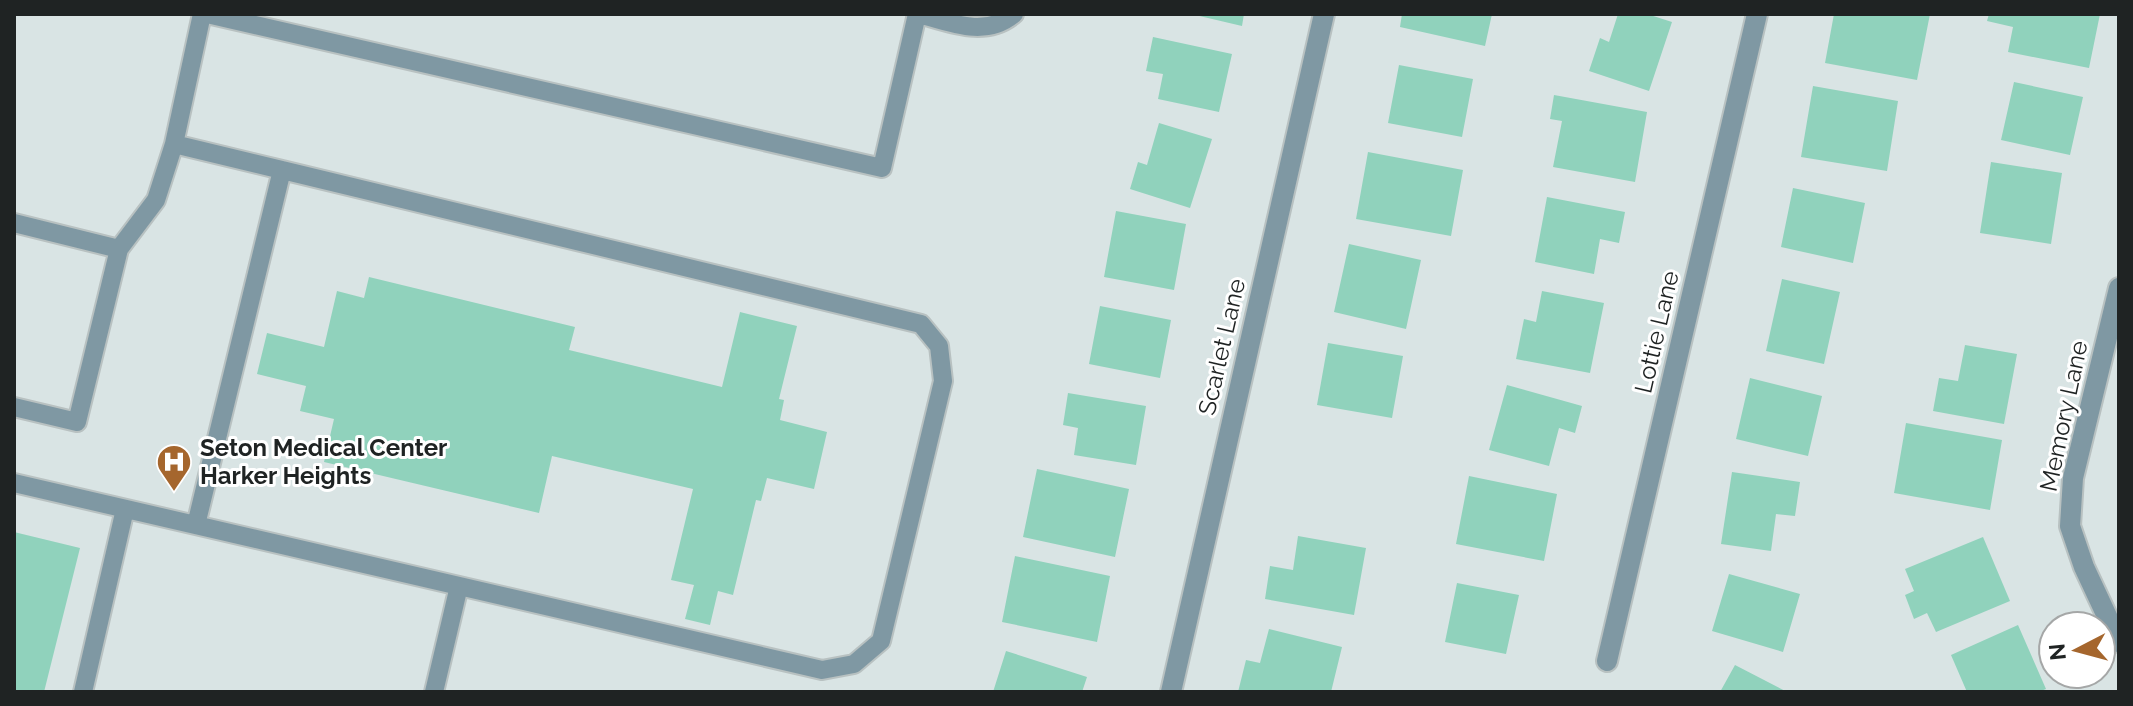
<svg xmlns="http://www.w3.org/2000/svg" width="2133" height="706" font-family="Raleway,sans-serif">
<rect width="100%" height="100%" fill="#d9e4e4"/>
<path fill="#90d2bc" d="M1191 14H1244L1242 26Z
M1402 14H1492L1485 46 1400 27Z
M1618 14H1647L1672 22 1649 91 1589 71 1600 38 1609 42Z
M1834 14H1930L1917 80 1825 63Z
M1989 14H2100L2089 68 2008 52 2013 27 1987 21Z
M1153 37 1232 54 1219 112 1158 99 1163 74 1146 71Z
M1399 65 1473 79 1462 137 1388 123Z
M2014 82 2083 97 2070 155 2001 140Z
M1813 86 1898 101 1887 171 1801 157Z
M1554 95 1647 112 1635 182 1553 167 1562 121 1550 119Z
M1159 123 1212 139 1190 208 1130 189 1138 162 1147 165Z
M1368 152 1463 170 1451 236 1356 219Z
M1991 162 2062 173 2051 244 1980 233Z
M1793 188 1865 203 1853 263 1781 247Z
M1547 197 1625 212 1619 243 1600 239 1594 274 1535 262Z
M1116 211 1186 224 1174 290 1104 277Z
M1349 244 1421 260 1406 329 1334 312Z
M369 277 575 327 569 350 722 387 740 312 797 326 779 399 784 400 780 420 827 432 814 489 767 478 761 501 756 500 733 595 718 591 710 625 685 619 694 585 671 580 693 489 552 456 539 513 324 462 334 419 300 411 306 386 257 374 267 333 324 347 337 291 364 298Z
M1782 279 1840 292 1824 364 1766 351Z
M1542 291 1604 303 1590 373 1516 359 1524 319 1536 322Z
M1100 306 1171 320 1160 378 1089 364Z
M1328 343 1403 356 1392 418 1317 405Z
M1965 345 2017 354 2004 424 1933 411 1939 378 1958 381Z
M1750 378 1822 396 1808 456 1736 439Z
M1507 385 1582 406 1575 433 1559 428 1549 466 1489 450Z
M1068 393 1146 406 1136 465 1074 455 1078 428 1063 425Z
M1906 423 2002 440 1990 510 1894 493Z
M1037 469 1129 489 1115 557 1023 537Z
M1732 472 1800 482 1795 516 1776 514 1771 551 1721 544Z
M1469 476 1557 494 1544 561 1456 544Z
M14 532 80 548 44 692H14Z
M1298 536 1366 548 1354 615 1265 599 1270 566 1293 570Z
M1983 537 2010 601 1936 632 1927 613 1914 619 1905 595 1914 591 1905 569Z
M1015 556 1110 576 1097 642 1002 622Z
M1729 574 1800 594 1783 652 1712 631Z
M1457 583 1519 595 1506 654 1445 642Z
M2018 625 2046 689 2038 692H1967L1951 655Z
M1269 629 1342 647 1331 692H1238L1246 660 1260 663Z
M1006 651 1087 677 1082 692H993Z
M1735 665 1787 692H1720Z"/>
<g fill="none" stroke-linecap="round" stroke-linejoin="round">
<defs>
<path id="lane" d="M207 14 882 168 917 14
M919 14C951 23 986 38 1014 14
M14 223 119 249 77 422 14 407
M119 249 156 200 174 144
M14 483 822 670 854 664 881 641 943 381 939 346 921 324 282 170
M196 525 282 170 174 144 202 14
M83 692 125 509
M434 692 459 586"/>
<path id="street" d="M2119 288 2073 478 2070 526 2084 567 2119 642
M1607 661 1757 14
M1171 692 1324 14"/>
</defs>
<use href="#lane" stroke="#b8c1c1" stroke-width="22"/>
<use href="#street" stroke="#b8c1c1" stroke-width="24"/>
<use href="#lane" stroke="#7f98a3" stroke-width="18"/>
<use href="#street" stroke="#7f98a3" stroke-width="20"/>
</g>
<defs>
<symbol id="hospital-pin" viewBox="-11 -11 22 30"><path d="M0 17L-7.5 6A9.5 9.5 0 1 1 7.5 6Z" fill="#a5662d" stroke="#fff"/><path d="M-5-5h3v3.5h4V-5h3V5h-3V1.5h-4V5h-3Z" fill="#fff"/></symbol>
</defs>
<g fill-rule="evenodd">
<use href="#hospital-pin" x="154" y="442" width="40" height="54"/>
</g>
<g text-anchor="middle" stroke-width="6" stroke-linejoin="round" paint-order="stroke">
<g font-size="24" fill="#1f2323" stroke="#fff">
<text transform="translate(1657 332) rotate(-77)" y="8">Lottie Lane</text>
<text transform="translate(1222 347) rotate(-77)" y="8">Scarlet Lane</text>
<text transform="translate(2064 416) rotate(-78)" y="8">Memory Lane</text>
</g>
<g font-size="24" font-weight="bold" fill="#1f2323" stroke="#fff" text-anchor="start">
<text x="200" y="456">Seton Medical Center<tspan x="200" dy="28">Harker Heights</tspan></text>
</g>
</g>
<rect width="2133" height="706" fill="none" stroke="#1f2323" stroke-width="32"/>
<g transform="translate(2077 650) rotate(264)"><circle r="38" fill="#ffffff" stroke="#a5a7a7" stroke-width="2"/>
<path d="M0-6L14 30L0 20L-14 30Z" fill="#a5662d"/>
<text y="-12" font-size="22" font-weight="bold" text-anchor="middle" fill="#1f2323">N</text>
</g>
</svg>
